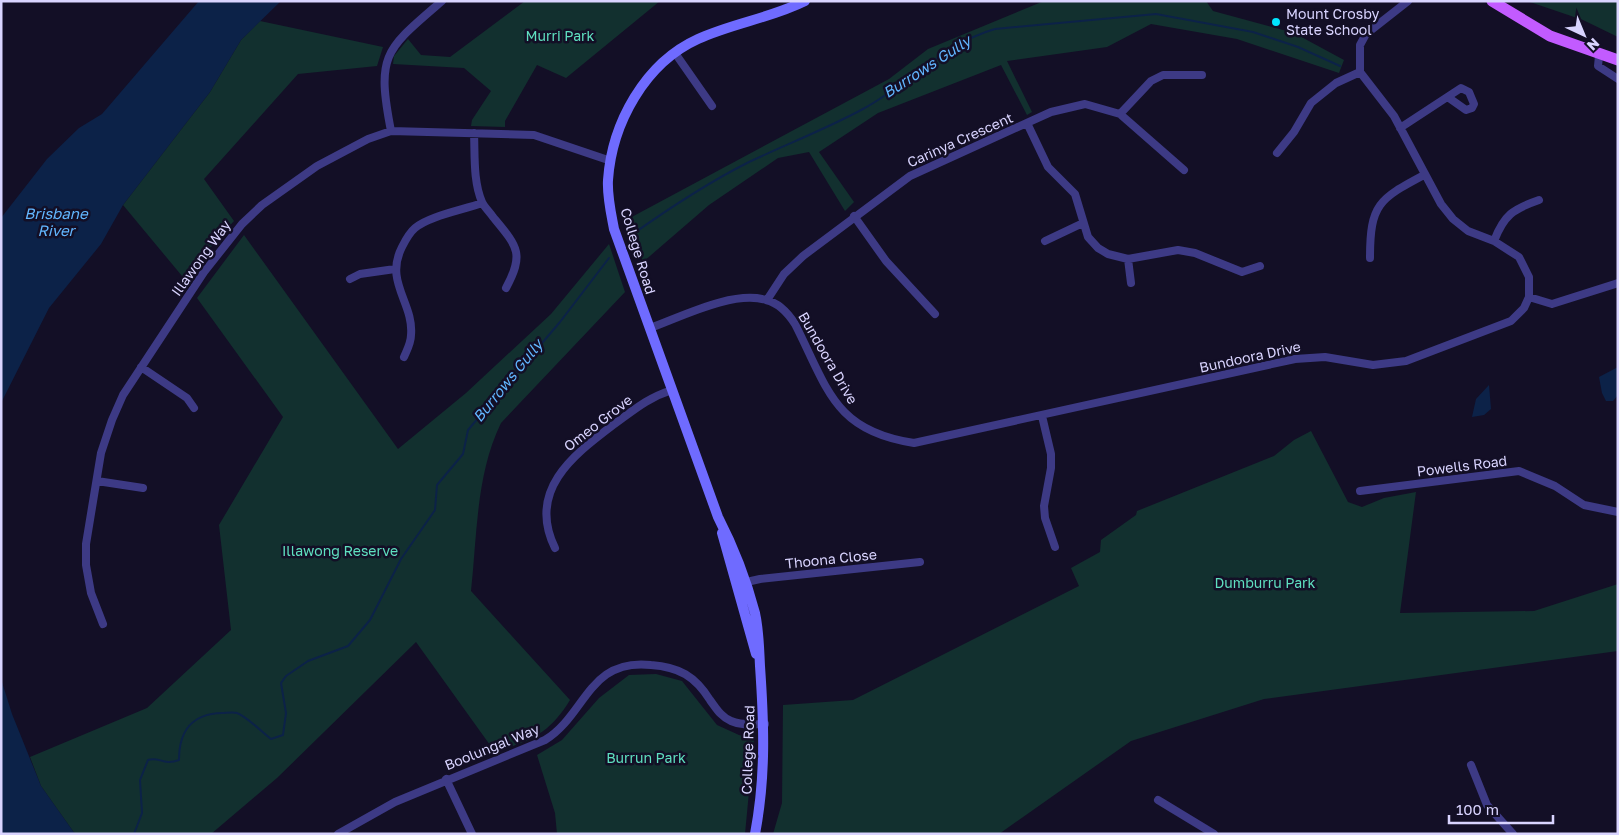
<svg xmlns="http://www.w3.org/2000/svg" width="1619" height="835" font-family="'Golos Text',sans-serif">
<rect width="100%" height="100%" fill="#130f26"/>
<path fill="#12302f" d="M525 1H660L566 78 537 65 505 121V127L471 126 472 120 491 91 464 68 393 64 394 56 408 39 421 55 450 57Z
M1044 1H1206L1213 11 1294 33 1344 60 1339 73 1237 39 1151 24 1107 47 1007 61 1032 112 1027 115 1001 65 878 113 819 152 854 202 845 211 809 152 778 158 709 205 643 262 628 219 889 79 928 49Z
M1527 1H1618V37L1583 20Z
M260 21 383 47 377 66 298 74 204 179 234 221 216 240 187 282 123 205 210 92 241 40Z
M244 235 398 449 466 393 551 314 609 244 625 292 501 423C476 474 477 536 471 591L570 700C550 733 531 741 495 752L416 642 277 778 211 834H75L41 786 30 757 147 708 231 630 219 525 283 417 197 298Z
M1311 431 1348 502 1362 507 1384 498 1416 492 1400 613 1534 611 1618 584V651L1264 699 1131 741 999 834H773L782 803 783 705 853 700 1079 586 1071 568 1100 552 1101 540 1136 515 1137 511 1274 456 1294 440Z
M656 674 682 681 717 725 739 735 754 739 745 834H557L555 813 537 755 562 740 599 698 629 675Z"/>
<path fill="#0c2248" d="M199 1H281L241 40 210 92 123 205 101 244 49 308 1 403V218L47 159 79 128 102 114Z
M1618 367V395L1613 401H1606L1602 393 1599 377Z
M1489 385 1491 409 1484 415 1472 417 1476 399Z
M1 679 12 714 41 786 75 834H1Z"/>
<g fill="none" stroke-linecap="round" stroke-linejoin="round">
<path stroke="#0c2248" stroke-width="2" d="M630 236C668 209 707 183 749 162 787 144 826 129 863 109 908 85 945 43 995 29L1156 14 1253 32 1298 47 1340 66
M134 834 142 813 140 780 148 760C159 756 163 766 179 760 179 731 191 714 222 713 226 713 233 712 237 713 246 716 263 733 271 739L283 735 286 713 281 683 286 676 308 661 348 646 370 620 401 559 435 510 437 485 463 454 468 430 560 322 609 258"/>
<path stroke="#3d3a85" stroke-width="8" d="M675 53 712 106
M1599 56 1598 66 1618 79
M1120 114 1151 81 1163 75H1202
M1027 123 1048 167 1075 194 1088 237 1098 248 1108 254 1128 259 1178 250 1195 253 1242 272 1260 266
M1400 128 1461 88 1469 92 1474 104 1472 108 1466 110 1449 98
M391 131C376 54 385 50 442 1
M474 133C475 155 473 181 482 202 484 207 490 212 493 217 517 246 525 253 506 288
M1277 153 1294 132 1311 103 1336 83 1360 72
M854 216 886 261 935 314
M1045 241 1083 223
M1494 241C1504 215 1513 209 1539 200
M1370 258C1370 204 1379 199 1424 175
M1128 259 1131 283
M350 279 360 274 395 269
M1529 297 1552 304 1618 283
M767 300 784 274 803 256 910 176 1051 112 1085 104 1120 114 1184 170
M650 328C681 317 733 290 766 300 779 303 788 313 795 324 828 389 834 431 914 443L1295 359 1325 357 1373 365 1406 361 1511 321 1524 308 1529 297V277L1519 257 1494 241 1468 231 1453 219 1441 204 1394 116 1360 72V45L1366 34 1408 1
M404 357C407 350 411 343 411 335 414 303 384 282 402 247 405 241 409 233 415 228 429 216 463 210 482 203
M141 367 187 398 194 408
M1042 416 1051 454V468L1044 506 1045 518 1055 547
M97 481 143 488
M1360 491 1519 471 1555 486 1584 505 1618 512
M555 548C527 491 572 456 613 425 634 410 647 398 672 390
M742 583 760 579 920 562
M103 624 91 593 86 565V544L101 453 112 420 123 395 204 272 242 224 262 205 317 166 368 139 391 131 534 135 611 161
M1471 765 1487 805 1513 834
M446 779 472 834
M1158 800 1214 834
M338 834 395 802 545 740C586 715 588 658 651 665 679 667 695 676 710 700 716 708 721 717 731 721 742 726 754 724 765 724"/>
<path stroke="#6f6bff" stroke-width="10" d="M722 533 756 654
M755 834C766 776 764 724 760 666 759 648 759 631 755 613 746 579 734 548 718 517L614 229C611 213 607 196 608 180 612 123 645 63 698 39 733 23 771 18 805 1"/>
<path stroke="#c25bff" stroke-width="11" d="M1492 1 1550 36 1618 60"/>
</g>
<circle fill="#00e5ff" stroke="#130f26" stroke-width="2" cx="1276" cy="22" r="5"/>
<g text-anchor="middle" stroke-width="5" stroke-linejoin="round" paint-order="stroke">
<g font-size="14" fill="#d9d4ff" stroke="#130f26" text-anchor="start">
<text x="1286" y="19">Mount Crosby<tspan x="1286" dy="16">State School</tspan></text>
</g>
<g font-size="14" fill="#5fe0c0" stroke="#130f26">
<text x="560" y="41">Murri Park</text>
<text x="340" y="556">Illawong Reserve</text>
<text x="1265" y="588">Dumburru Park</text>
<text x="646" y="763">Burrun Park</text>
</g>
<g font-size="14" fill="#d9d4ff" stroke="#130f26">
<text transform="translate(960 140) rotate(-24)" y="5">Carinya Crescent</text>
<text transform="translate(638 251) rotate(73)" y="5">College Road</text>
<text transform="translate(201 258) rotate(-54)" y="5">Illawong Way</text>
<text transform="translate(1250 357) rotate(-12)" y="5">Bundoora Drive</text>
<text transform="translate(828 358) rotate(60)" y="5">Bundoora Drive</text>
<text transform="translate(598 423) rotate(-38)" y="5">Omeo Grove</text>
<text transform="translate(1462 466) rotate(-7)" y="5">Powells Road</text>
<text transform="translate(831 559) rotate(-6)" y="5">Thoona Close</text>
<text transform="translate(492 747) rotate(-22)" y="5">Boolungal Way</text>
<text transform="translate(748 750) rotate(-88)" y="5">College Road</text>
</g>
<g font-size="15" font-style="italic" fill="#62b6ff" stroke="#130f26">
<text transform="translate(927 67) rotate(-33)" y="5">Burrows Gully</text>
<text x="56" y="219">Brisbane<tspan x="56" dy="17">River</tspan></text>
<text transform="translate(508 381) rotate(-51)" y="5">Burrows Gully</text>
</g>
</g>
<rect width="1619" height="835" fill="none" stroke="#d9d4ff" stroke-width="5"/>
<g transform="translate(1584 35) rotate(136)" stroke="#130f26" stroke-width="4" paint-order="stroke">
<path d="M0-4L9 19L0 12L-9 19Z" fill="#d9d4ff"/>
<text y="-8" font-size="14" font-weight="bold" text-anchor="middle" fill="#d9d4ff">N</text>
</g>
<path d="M1449 815v8h104v-8" fill="none" stroke="#d9d4ff" stroke-width="2.5"/>
<text x="1456" y="815" font-size="15" fill="#d9d4ff" stroke="#130f26" stroke-width="4" paint-order="stroke">100 m</text>
</svg>
